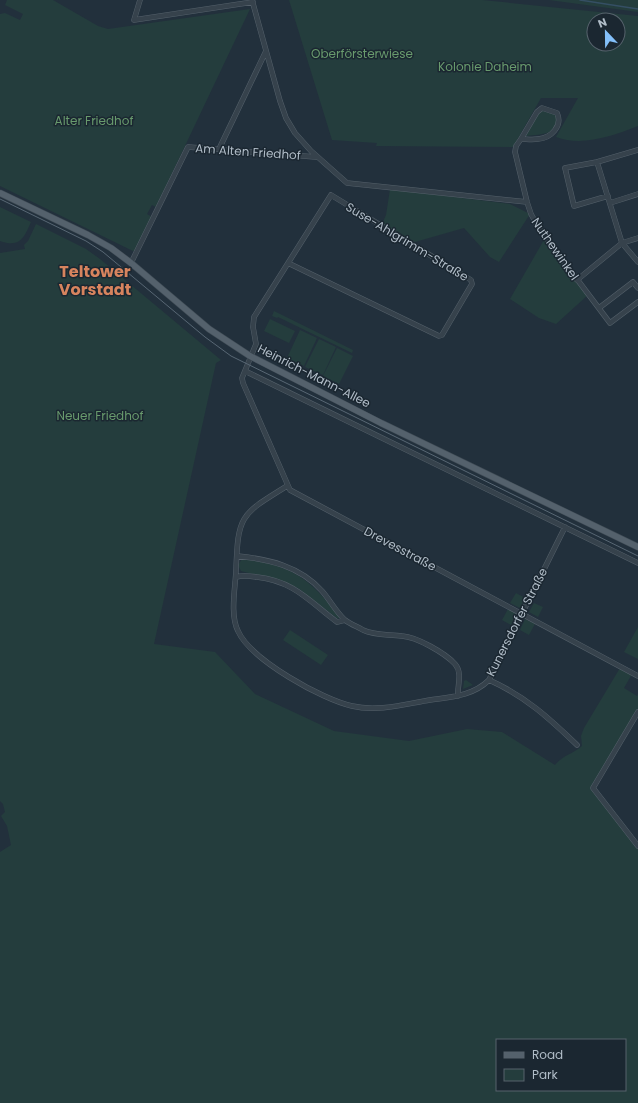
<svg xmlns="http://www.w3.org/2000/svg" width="638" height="1103" font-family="Poppins,sans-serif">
<rect width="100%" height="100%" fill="#22303c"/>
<path fill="#243d3d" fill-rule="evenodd" d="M7 0H53L98 26 108 29 250 9 156 207 152 205 147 214 152 217 135 252 0 186V14L5 13 20 20 23 14 5 5Z
M289 0H482L638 16V126C612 136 582 147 556 137L578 98H541L513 147 376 146 377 143 332 140ZM594 20H618V44H594Z
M549 0H638V12Z
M542 111 555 114C564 134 540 135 526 136L537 115Z
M390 189 510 204 530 214 499 262 490 257 464 228 415 242 382 224 386 215Z
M0 207 31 222C24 238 20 248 0 241Z
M36 224 86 249 100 259 221 360 216 363 154 644 215 652 255 694 334 731 409 741 467 729 502 732 555 765C563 755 573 754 582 746L581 736 584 728 620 668 632 674 624 688 637 696 638 694V710L591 787 638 847V1103H0V852L11 845 7 826 1 816 5 812 3 804 0 801V253L25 249 24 245 28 241ZM497 1040H625V1090H497Z
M545 238 588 295 556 324 539 318 510 299Z
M274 311 353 350 352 353 278 317 277 318 272 316Z
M270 319 295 331 289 343 264 331Z
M300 330 317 338 304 366 287 358Z
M319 339 336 347 323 375 305 367Z
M337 348 353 356 339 384 323 376Z
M242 559C293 565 308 578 340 616L338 619 298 588 284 582 241 571 238 565Z
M516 593 525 598 520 608 510 603Z
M534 603 543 607 538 617 529 612Z
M508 609 516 614 511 625 502 620Z
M525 619 535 624 529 635 520 630Z
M638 627V659L624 652Z
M290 630 328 655 321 665 283 640Z
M466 680 473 685 463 689 464 681Z"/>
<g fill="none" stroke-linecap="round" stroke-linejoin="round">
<path stroke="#354f64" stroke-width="1.5" d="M580 0 638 9"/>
<defs>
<path id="minor" d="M140 0 134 20 253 2
M252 0 280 101 286 118 295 133 311 151 347 183 527 202
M521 139 537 112 542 108 557 113C563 126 551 138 538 139 532 140 526 139 521 139L516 146 515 152 527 202 531 214 540 230 610 323 638 302
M219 149 266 51
M597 162 622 243 638 262
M608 196 574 206 565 168 597 162 638 150
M610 203 638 194
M131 263 188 147 316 157
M288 263 439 336 442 335 472 284 471 280 331 195 254 317 253 327 256 344 242 378 243 383 290 490 638 676
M577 280 622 243 638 238
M599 308 633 282 638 288
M245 371 638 563
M287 486C240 515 238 515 236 571 235 590 230 615 238 631 251 660 323 700 352 706 378 712 405 704 430 700 451 697 473 696 489 680L565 527
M237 556C268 559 300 566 322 591 330 600 336 612 345 620 350 624 358 627 363 630 376 636 389 634 402 636 417 637 445 653 455 664 463 673 457 686 458 696
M236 577C243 575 250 576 257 577 294 581 310 602 337 622L345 620
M489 680C525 696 549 718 577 745
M638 712 593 788 638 846"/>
<path id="major" d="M0 193 88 235 111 248 131 263 209 329 250 356 381 423 638 547"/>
</defs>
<use href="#minor" stroke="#54606a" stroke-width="5.5"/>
<use href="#major" stroke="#3f4b55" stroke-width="7"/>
<use href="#minor" stroke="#36424c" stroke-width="4.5"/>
<use href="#major" stroke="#54616c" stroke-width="6"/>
<path stroke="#586774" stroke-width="1" d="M0 199 86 241 103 252 205 337 231 356 638 556"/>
</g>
<g text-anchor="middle" stroke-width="3" stroke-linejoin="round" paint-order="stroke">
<g font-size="12" fill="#689a6d" stroke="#1b2731">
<text x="362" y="58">Oberförsterwiese</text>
<text x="485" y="71">Kolonie Daheim</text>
<text x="94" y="125">Alter Friedhof</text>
<text x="100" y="420">Neuer Friedhof</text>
</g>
<g font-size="12" fill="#b1bdc8" stroke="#1b2731">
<text transform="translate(248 152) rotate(4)" y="4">Am Alten Friedhof</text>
<text transform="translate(407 242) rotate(31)" y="4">Suse-Ahlgrimm-Straße</text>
<text transform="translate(555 249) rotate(55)" y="4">Nuthewinkel</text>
<text transform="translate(314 376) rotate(27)" y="4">Heinrich-Mann-Allee</text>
<text transform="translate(400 549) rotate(28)" y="4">Drevesstraße</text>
<text transform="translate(517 622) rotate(-63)" y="4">Kunersdorfer Straße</text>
</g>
<g font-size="16" font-weight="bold" fill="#d7845e" stroke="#1b2731">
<text x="95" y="277">Teltower<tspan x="95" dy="18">Vorstadt</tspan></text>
</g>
</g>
<rect x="496" y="1039" width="130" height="52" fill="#1b2731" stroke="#57636d"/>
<rect x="504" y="1052" width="20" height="6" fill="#54616c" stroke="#57636d"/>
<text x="532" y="1059" font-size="12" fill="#b1bdc8">Road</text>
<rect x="504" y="1069" width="20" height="12" fill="#243d3d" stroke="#57636d"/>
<text x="532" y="1079" font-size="12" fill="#b1bdc8">Park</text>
<g transform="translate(606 32) rotate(338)"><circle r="19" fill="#1b2731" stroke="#57636d"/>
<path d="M0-3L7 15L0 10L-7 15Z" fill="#84c0fa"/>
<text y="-6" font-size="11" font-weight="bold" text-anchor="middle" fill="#b1bdc8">N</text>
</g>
</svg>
